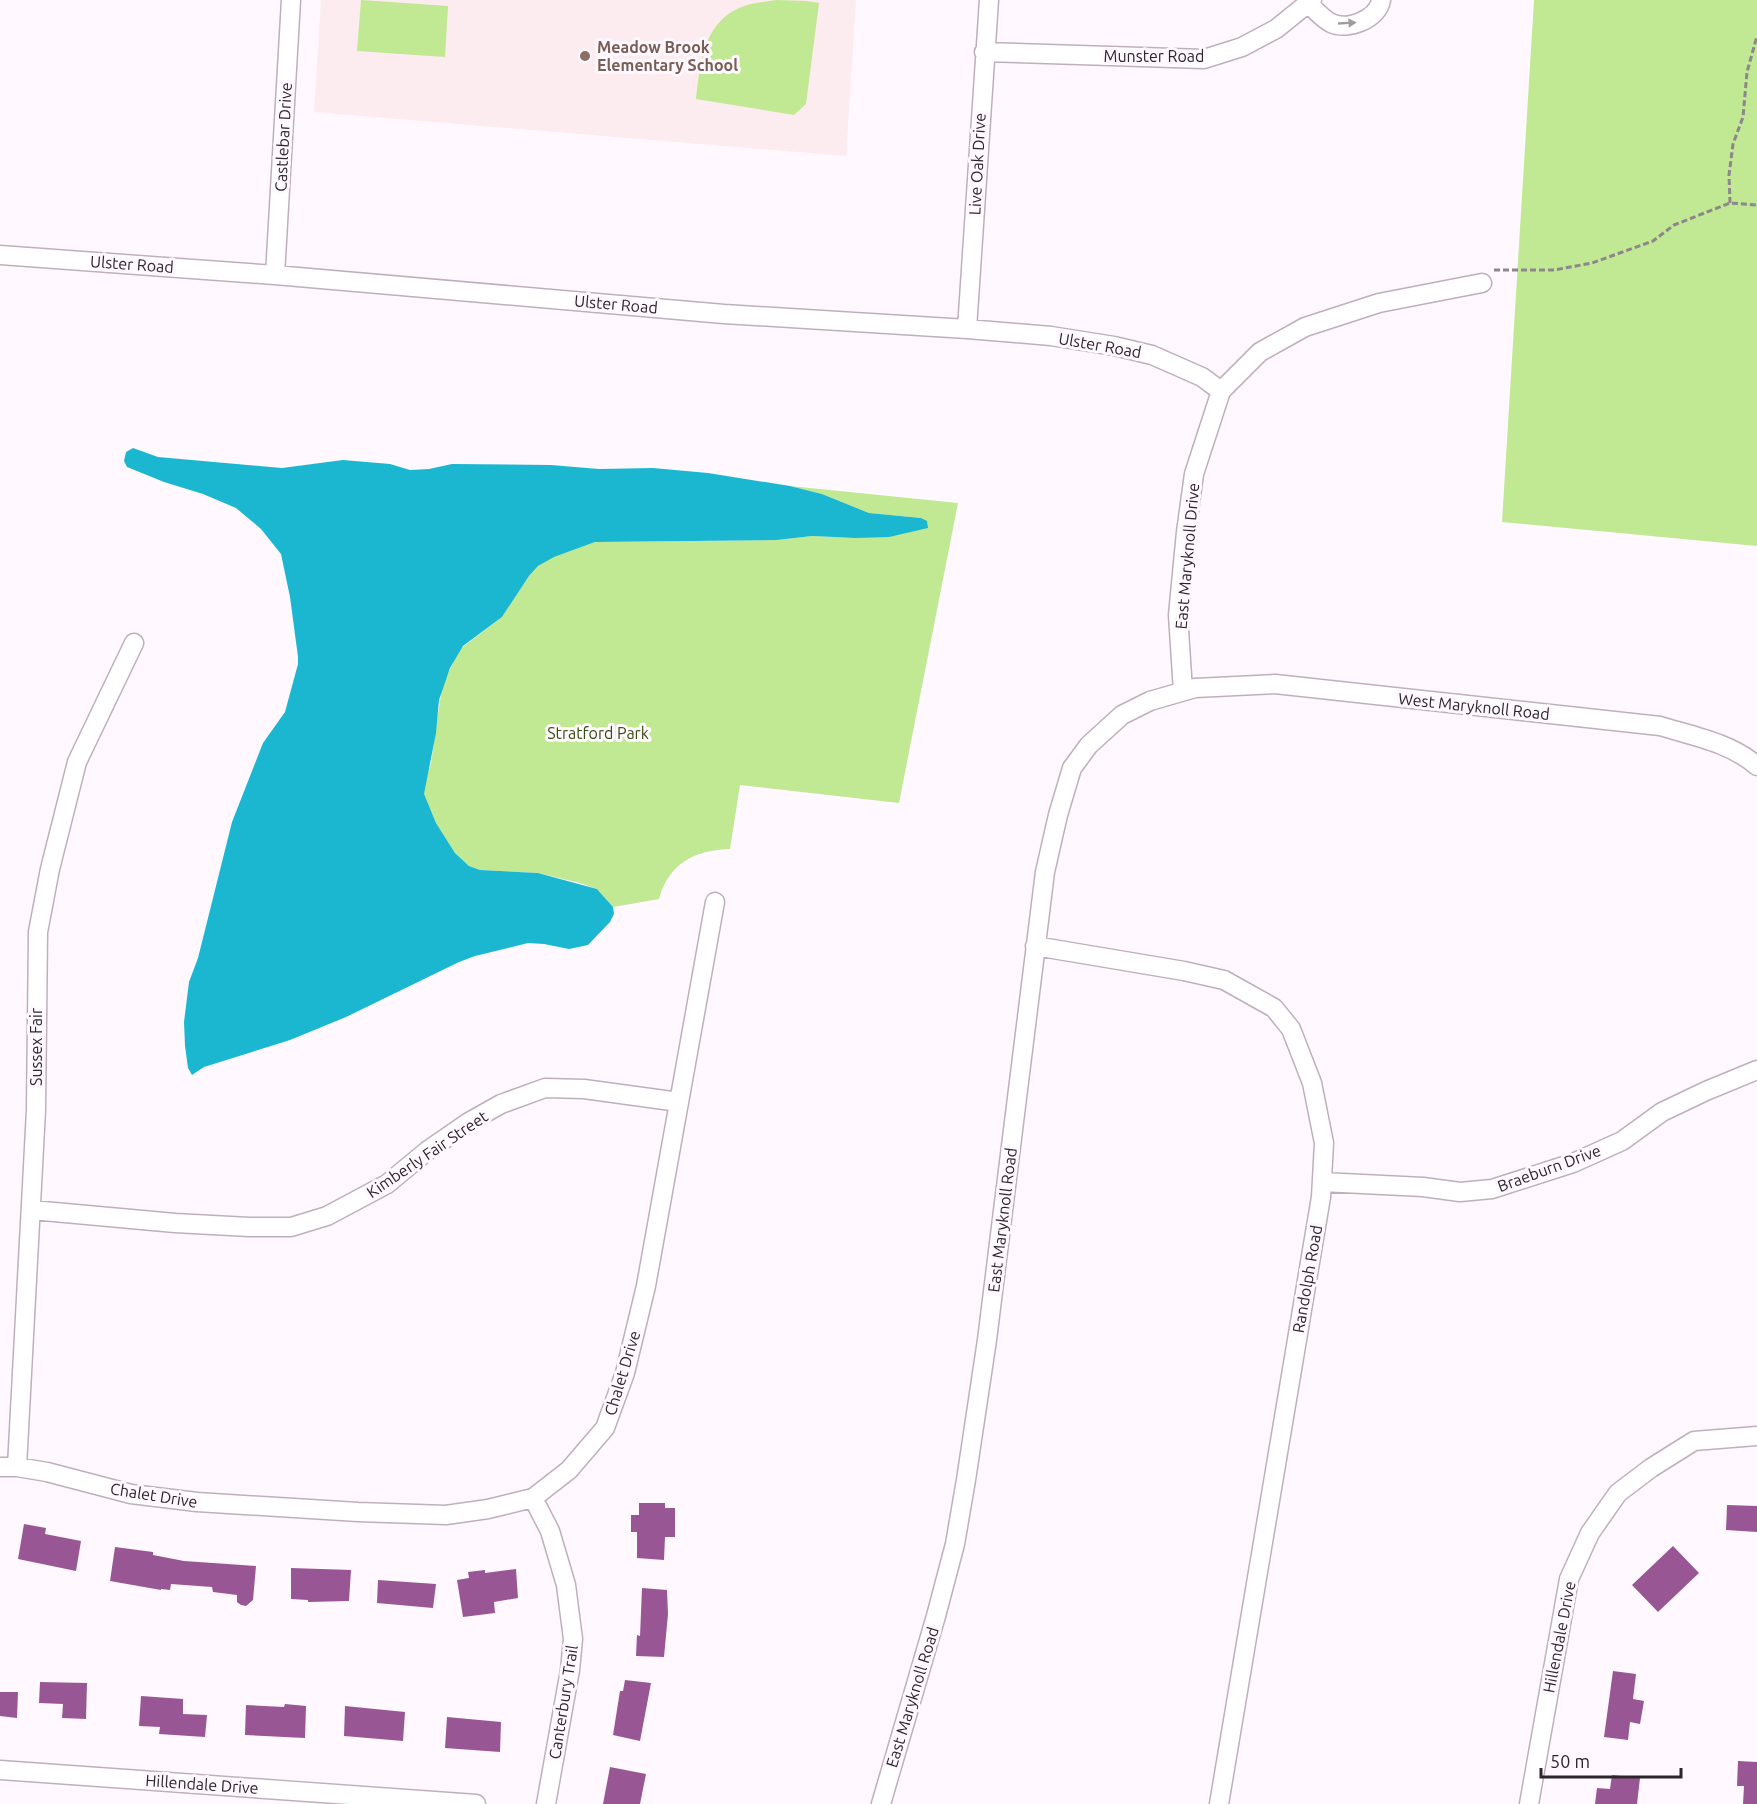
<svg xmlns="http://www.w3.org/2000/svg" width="1757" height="1804" font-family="Ubuntu,sans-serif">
<rect width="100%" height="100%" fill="#fff8fe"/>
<path fill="#fcebef" d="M321 0H856L846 156 314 112Z"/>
<path fill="#c1e893" d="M361 0 448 6 445 57 357 51Z
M776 0 807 1 819 3 806 104 794 115 696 99C700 65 703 24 739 8 750 3 765 2 776 0Z
M1534 0H1757V546L1502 522Z
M790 486 958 503 899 803 740 785 730 849C695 850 669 863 659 899L613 907 597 889 580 883 538 873 480 870 469 866 455 853 436 823 423 794 424 786 431 763 442 687 459 650 502 617 529 576 538 566 553 557 595 542 777 540 812 536 855 538 921 518 869 513 822 494Z"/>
<path fill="#1bb7d1" d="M133 448 158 457 282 468 343 460 390 464 410 470 429 469 452 464 551 465 599 469 653 468 708 473 790 486 822 494 869 513 921 518 927 521 928 528 889 537 855 538 812 536 777 540 595 542 554 557 538 566 529 576 502 617 463 646 450 668 439 700 436 733 424 794 436 823 455 853 469 866 480 870 538 873 597 889 613 907 614 914 610 922 588 945 569 949 544 944 528 943 475 956 459 962 346 1017 290 1040 204 1067 192 1075 188 1068 185 1046 184 1022 189 982 198 958 232 822 263 743 285 712 298 664V657L290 597 281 554 261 529 236 508 203 494 164 482 127 467 124 461 126 452Z"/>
<path fill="#995695" d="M639 1503H665V1508H675V1537H665L664 1560 637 1558V1532H631V1515H639Z
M1727 1505 1757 1506V1532L1726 1530Z
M24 1524 46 1528 45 1534 81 1541 76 1571 18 1559Z
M1673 1546 1699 1573 1658 1612 1632 1585Z
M115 1547 153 1552V1555L184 1561 256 1566 253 1600 246 1606 241 1605 237 1602V1595L213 1592 212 1587 171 1584 170 1590 161 1589V1590L110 1581Z
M291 1568 351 1570 349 1601 308 1602V1600L291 1599Z
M516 1569 518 1598 494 1602 495 1613 463 1617 457 1580 469 1578 468 1572 485 1570V1573Z
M378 1580 436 1584 433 1608 377 1603Z
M642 1588 667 1590 668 1614 664 1657 636 1656 637 1635 640 1636Z
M1613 1671 1636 1674 1633 1699 1644 1701 1640 1724 1630 1722 1628 1740 1604 1737Z
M625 1680 651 1683 640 1741 613 1735 620 1691H623Z
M40 1682 87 1683 86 1719 62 1718 63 1704 39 1703Z
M0 1692H18L17 1718 0 1716Z
M141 1696 183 1699V1714L207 1715 205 1737 159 1734 160 1727 139 1726Z
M285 1704 306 1706 305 1738 245 1735 246 1705 284 1707Z
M345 1706 405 1712 403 1741 344 1736Z
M447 1717 501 1722 500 1752 445 1748Z
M1738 1761 1757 1762V1804H1743L1744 1786H1737Z
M610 1767 646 1774 640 1804H603Z
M1612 1775 1640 1778 1637 1804H1595L1597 1788 1610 1789Z"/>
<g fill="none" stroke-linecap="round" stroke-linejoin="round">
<defs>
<path id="minor" d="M1309 4C1315 10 1323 19 1331 23 1348 31 1378 19 1381 0
M984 52 1204 59 1242 47 1276 29 1312 0
M0 255 275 275 724 314 967 329 1051 336 1114 346 1152 355 1202 377 1221 391
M275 275 291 0
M967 329 989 0
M1183 691 1178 615 1186 532 1194 474 1221 391 1260 352 1305 327 1379 303 1482 283
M1035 946 1184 971 1224 980 1274 1008 1291 1029 1312 1083 1324 1143 1321 1197 1219 1804
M1322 1182 1423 1187 1460 1192 1492 1189 1573 1163 1622 1141 1662 1112 1706 1091 1757 1070
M32 1210 175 1223 249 1227H291L327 1216 387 1184 427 1151 469 1122 501 1104 545 1088 584 1089 679 1102
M0 1467H17L47 1472 131 1494 197 1502 358 1512 446 1515 488 1509 533 1498 569 1470 605 1428 625 1373 646 1286 715 902
M17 1467 36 1110 38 932 50 869 77 762 134 643
M533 1498 550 1531 566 1585 573 1639 570 1670 546 1804
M0 1770 476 1804
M881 1804 936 1616 955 1544 966 1480 987 1340 1045 872 1058 815 1072 768 1089 745 1122 715 1150 701 1195 688 1275 684 1660 726C1693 736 1731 743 1757 766
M1529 1804 1569 1579 1590 1533 1618 1493 1651 1468 1694 1441 1757 1436"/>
</defs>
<use href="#minor" stroke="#bfafbd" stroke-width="21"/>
<path stroke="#8d868c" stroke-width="3" stroke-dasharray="6 3" stroke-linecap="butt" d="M1730 203 1729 175 1733 144 1743 117 1747 72 1757 36
M1494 270H1554L1592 263 1653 241 1674 225 1730 203 1757 205"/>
<use href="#minor" stroke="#fff" stroke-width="18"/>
</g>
<defs><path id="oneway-solid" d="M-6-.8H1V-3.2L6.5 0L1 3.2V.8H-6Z" transform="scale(1.5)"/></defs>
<use fill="#a09da0" href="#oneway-solid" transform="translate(1347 23) rotate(-3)"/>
<circle fill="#8d6e63" stroke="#fff8fe" stroke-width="2" cx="585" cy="56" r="6"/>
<g text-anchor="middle" stroke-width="6" stroke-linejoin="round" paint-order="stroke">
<g font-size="16" font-weight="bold" fill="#785e54" stroke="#fff8fe" text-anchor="start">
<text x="597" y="53">Meadow Brook<tspan x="597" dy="18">Elementary School</tspan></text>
</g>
<g font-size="16" fill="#2c262c" stroke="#fff8fe">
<text x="1154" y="62">Munster Road</text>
<text transform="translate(283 137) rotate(-87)" y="6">Castlebar Drive</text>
<text transform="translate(977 164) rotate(-87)" y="6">Live Oak Drive</text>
<text transform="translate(132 264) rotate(4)" y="6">Ulster Road</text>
<text transform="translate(616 304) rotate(5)" y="6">Ulster Road</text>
<text transform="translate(1100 345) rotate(10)" y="6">Ulster Road</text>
<text transform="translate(1187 556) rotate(-85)" y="6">East Maryknoll Drive</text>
<text transform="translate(1474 706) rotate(6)" y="6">West Maryknoll Road</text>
<text transform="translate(36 1047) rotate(-90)" y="6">Sussex Fair</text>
<text transform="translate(427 1154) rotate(-34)" y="6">Kimberly Fair Street</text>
<text transform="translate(1549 1168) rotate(-20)" y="6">Braeburn Drive</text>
<text transform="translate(1002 1220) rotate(-83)" y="6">East Maryknoll Road</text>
<text transform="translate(1307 1279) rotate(-80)" y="6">Randolph Road</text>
<text transform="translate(622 1373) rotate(-73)" y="6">Chalet Drive</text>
<text transform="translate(154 1495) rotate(9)" y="6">Chalet Drive</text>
<text transform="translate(1559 1637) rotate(-79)" y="6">Hillendale Drive</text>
<text transform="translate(912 1697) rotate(-73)" y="6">East Maryknoll Road</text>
<text transform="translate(563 1702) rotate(-81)" y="6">Canterbury Trail</text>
<text transform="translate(202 1784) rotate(4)" y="6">Hillendale Drive</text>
</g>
<g font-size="16" fill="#354d0f" stroke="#fff8fe">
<text x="598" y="739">Stratford Park</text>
</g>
</g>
<path d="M1541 1768v9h140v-9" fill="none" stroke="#2c262c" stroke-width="3"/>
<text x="1550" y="1768" font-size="18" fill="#2c262c" stroke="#fff8fe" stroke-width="4.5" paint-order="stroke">50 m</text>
</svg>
